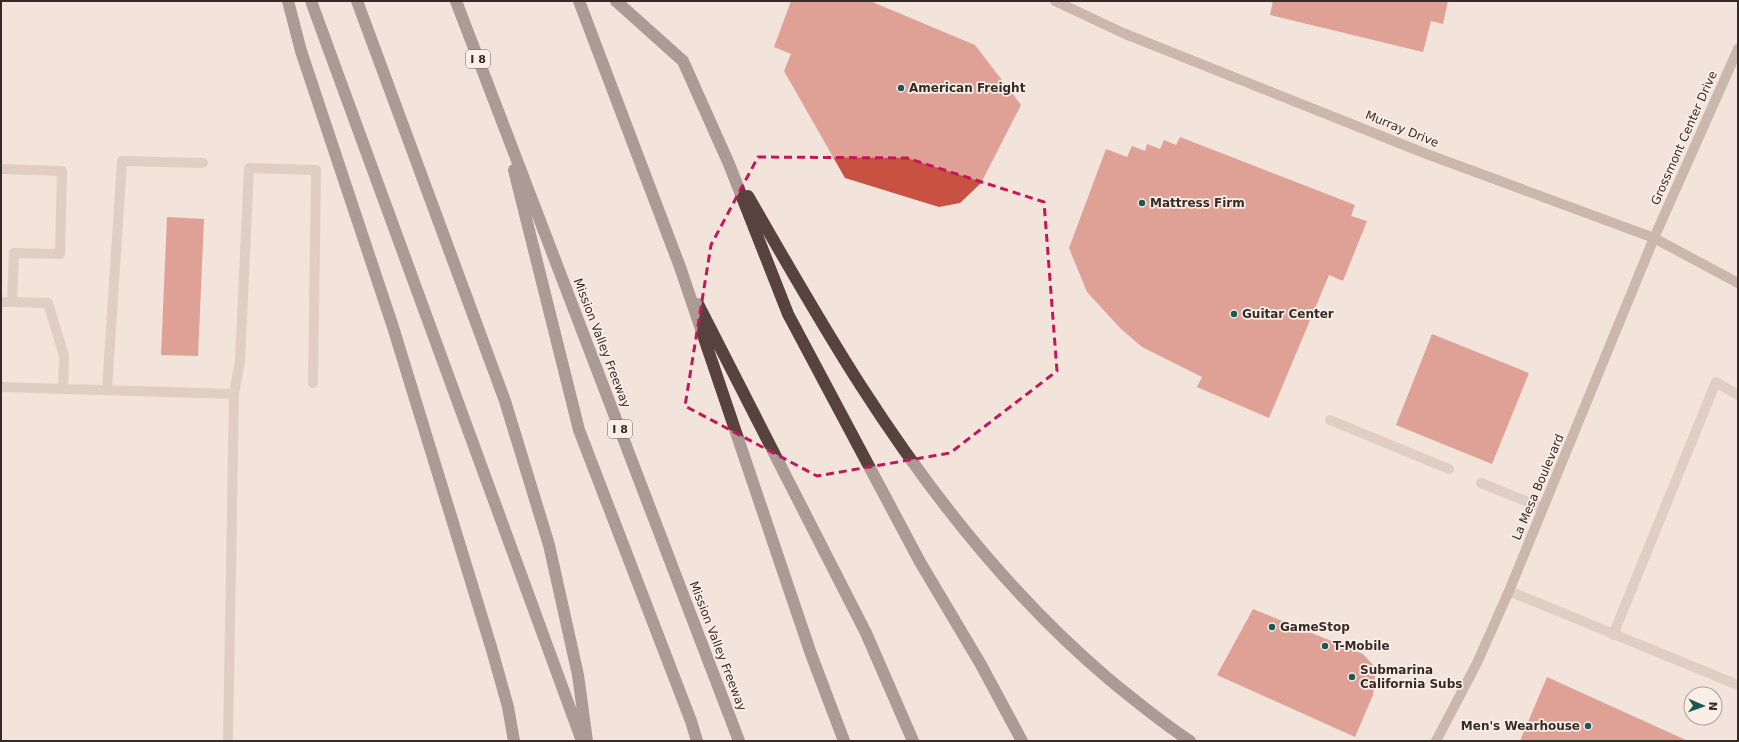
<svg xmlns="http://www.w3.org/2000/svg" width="1739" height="742" font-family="'DejaVu Sans',sans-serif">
<rect width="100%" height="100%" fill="#f2e4da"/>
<path fill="#c85142" d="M791 1H870L975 45 1021 105 981 183 960 203 939 207 845 178 784 71 791 54 774 47Z
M1273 1H1448L1443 24 1431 21 1423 52 1270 15Z
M1180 137 1355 205 1351 216 1367 221 1343 281 1329 275 1269 418 1197 387 1202 377 1142 347 1121 329 1087 292 1069 248 1106 149 1127 157 1132 146 1145 151 1147 144 1160 149 1164 140 1176 145Z
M167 217 204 219 198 356 161 355Z
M1432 334 1529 373 1492 464 1396 425Z
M1253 609 1363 654 1374 666 1375 678 1373 695 1355 737 1217 675Z
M1547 677 1688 741H1520Z"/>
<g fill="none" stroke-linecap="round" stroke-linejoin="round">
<path stroke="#cab2a6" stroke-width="10" d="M1 169 62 171 60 254 14 253 12 302H1
M12 302 48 303 64 356 63 389
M1 387 234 394
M107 390 122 161 203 163
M1330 420 1449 469
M1481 483 1543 508
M1509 591 1738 685
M1613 635 1716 382 1738 395
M228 741 234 394 240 361 249 168 316 170 313 383"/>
<path stroke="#9e8077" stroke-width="10" d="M1055 1 1123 33 1424 153 1654 238 1738 283
M1436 741 1477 663 1509 591 1654 238 1738 49"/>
<path stroke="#57423e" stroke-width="12" d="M288 1 301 51 393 327 492 650 508 707 514 741
M311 1 582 741
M357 1 505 401 549 545 578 675 587 741
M456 1 739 741
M579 1 680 267 811 654 844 741
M616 1 683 61 729 164 788 314 920 562 980 663 1022 741
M514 170 579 430 691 721 697 741
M748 196C785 260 821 324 861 386 931 495 1012 598 1111 681 1137 702 1162 723 1190 741
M698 304 866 633 913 741"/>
</g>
<path d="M0 0H1739V742H0ZM758 157 907 158 1044 202 1057 371 950 453 817 476 685 406 711 245Z" fill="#f2e4da" fill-opacity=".55" fill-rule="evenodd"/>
<path fill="none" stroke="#c2185b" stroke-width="3" stroke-dasharray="8 5" stroke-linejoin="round" d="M758 157 907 158 1044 202 1057 371 950 453 817 476 685 406 711 245Z"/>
<g fill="#1c5854" stroke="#faeee7" stroke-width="1.5">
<circle cx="901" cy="88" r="4"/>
<circle cx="1142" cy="203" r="4"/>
<circle cx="1234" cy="314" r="4"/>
<circle cx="1272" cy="627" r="4"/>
<circle cx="1325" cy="646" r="4"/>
<circle cx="1352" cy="677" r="4"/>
<circle cx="1588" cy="726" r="4"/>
</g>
<g text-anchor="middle" stroke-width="3.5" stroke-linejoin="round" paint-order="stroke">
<g fill="#faeee7" stroke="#716561" stroke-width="1">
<rect x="466" y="50" width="24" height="18" rx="3"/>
<rect x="608" y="420" width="24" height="18" rx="3"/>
</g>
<g font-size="11" font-weight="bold" fill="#362a27">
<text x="478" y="63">I 8</text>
<text x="620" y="433">I 8</text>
</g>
<g font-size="12" font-weight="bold" fill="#362a27" stroke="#faeee7" text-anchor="start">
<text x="909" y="92">American Freight</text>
<text x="1150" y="207">Mattress Firm</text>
<text x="1242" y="318">Guitar Center</text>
<text x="1280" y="631">GameStop</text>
<text x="1333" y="650">T-Mobile</text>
<text x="1360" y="674">Submarina<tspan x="1360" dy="14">California Subs</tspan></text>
<text x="1580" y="730" text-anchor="end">Men's Wearhouse</text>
</g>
<g font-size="12" fill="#362a27" stroke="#faeee7">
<text transform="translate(1402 129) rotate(22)" y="4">Murray Drive</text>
<text transform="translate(1684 138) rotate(-66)" y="4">Grossmont Center Drive</text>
<text transform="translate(602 343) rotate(69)" y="4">Mission Valley Freeway</text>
<text transform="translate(1538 487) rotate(-67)" y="4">La Mesa Boulevard</text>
<text transform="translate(718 646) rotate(69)" y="4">Mission Valley Freeway</text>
</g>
</g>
<rect width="1739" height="742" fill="none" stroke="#362a27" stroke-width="4"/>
<g transform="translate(1703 706) rotate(92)"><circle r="19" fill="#faeee7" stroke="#aca09a"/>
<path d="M0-3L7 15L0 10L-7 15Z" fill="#1c5854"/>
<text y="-6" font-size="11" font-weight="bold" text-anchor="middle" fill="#362a27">N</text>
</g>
</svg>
